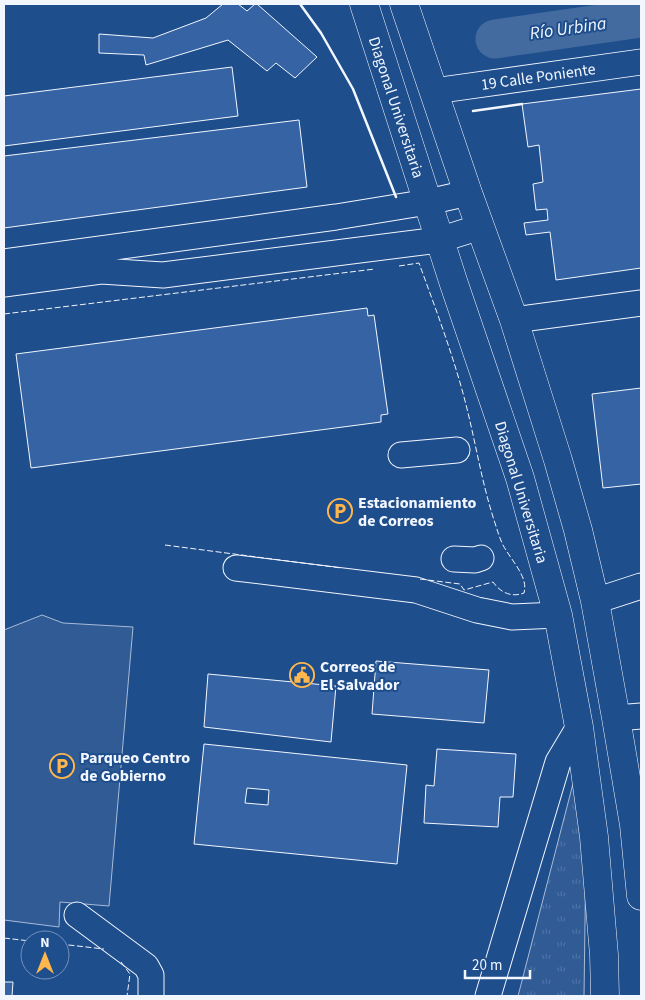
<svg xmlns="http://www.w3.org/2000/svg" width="645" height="1000" font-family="'Source Sans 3',sans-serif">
<defs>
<pattern id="grass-tufts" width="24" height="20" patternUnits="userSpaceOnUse" patternTransform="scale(1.25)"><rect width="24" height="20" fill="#305b95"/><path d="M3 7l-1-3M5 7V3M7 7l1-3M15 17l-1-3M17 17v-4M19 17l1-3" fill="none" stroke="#4e73a5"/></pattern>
</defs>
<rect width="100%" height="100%" fill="#1f4e8c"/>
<path fill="url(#grass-tufts)" stroke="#a8bbd7" d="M576 772 586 848 584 996H518Z"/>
<path fill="#305b95" stroke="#a8bbd7" d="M42 615 63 623 133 627 109 906 60 902 59 927 4 920V630Z"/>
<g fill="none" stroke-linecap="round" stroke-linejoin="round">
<path stroke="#446ba0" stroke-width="39" d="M495 39 641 18"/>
</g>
<path fill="#3563a3" stroke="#f2f6ff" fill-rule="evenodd" d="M223 4H238L247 11 255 4H257L317 57 295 78 276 63 267 71 228 40 146 65 144 55 99 53V34L153 38 206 18Z
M232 67 238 116 4 146V96Z
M641 89V268L556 280 550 232 526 235 524 223 548 220 547 209 536 210 533 184 543 182 539 145 528 147 522 104Z
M299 120 307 187 4 228V156Z
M367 308 368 316 374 315 388 414 381 415V422L31 468 16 354Z
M641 388V484L603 488 592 394Z
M376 661 489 670 484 723 372 714Z
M208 674 336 686 331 742 204 727Z
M204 744 407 765 397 864 194 844ZM247 788 269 790 268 805 245 803Z
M437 749 516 754 513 797H500L498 827 424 823 426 785 434 786Z
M4 982H13L12 996H4Z"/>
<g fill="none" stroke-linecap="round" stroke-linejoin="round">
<defs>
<path id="minor" d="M434 91 641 62
M4 262 336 217 428 202 468 193
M4 284 101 271 163 275 439 240 480 227
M514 320 641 303
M401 455 457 450
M454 559 475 560 481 558
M236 568 416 590 477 610 512 617 558 615
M595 601 641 586
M616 718 641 716
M77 915 146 966 151 975V996
M488 996 558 762 579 727"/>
<path id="major" d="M364 4 454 284 520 478 558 615 579 727 594 837 604 955 605 996
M404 4 468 193 514 320 558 460 578 530 595 601 616 718 634 825 641 896"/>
</defs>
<use href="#minor" stroke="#f2f6ff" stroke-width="27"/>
<use href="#major" stroke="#f2f6ff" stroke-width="29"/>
<use href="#minor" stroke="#1f4e8c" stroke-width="25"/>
<use href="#major" stroke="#1f4e8c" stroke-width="28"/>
<path stroke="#f2f6ff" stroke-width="1" stroke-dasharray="6 2.5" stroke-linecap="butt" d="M399 266 419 263C435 307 452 352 464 397 475 438 481 480 494 520 497 529 499 537 503 545 510 559 529 577 524 593 511 598 500 592 493 582L464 590 460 584 420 579
M4 314 375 269
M165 545 341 568
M4 938 30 941
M60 944 104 949
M121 962 130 974 127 996"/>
<path stroke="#f2f6ff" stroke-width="2.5" d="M300 4 321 33 353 89 396 197
M473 111 522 104"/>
</g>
<defs>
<symbol id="parking-ring" viewBox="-11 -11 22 22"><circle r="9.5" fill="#1f4e8c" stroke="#ffb74d" stroke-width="1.5"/><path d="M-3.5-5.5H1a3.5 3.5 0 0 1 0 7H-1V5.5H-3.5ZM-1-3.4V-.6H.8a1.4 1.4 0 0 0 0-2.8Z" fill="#ffb74d"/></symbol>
<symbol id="civic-ring" viewBox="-11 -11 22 22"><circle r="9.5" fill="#1f4e8c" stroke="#ffb74d" stroke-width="1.5"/><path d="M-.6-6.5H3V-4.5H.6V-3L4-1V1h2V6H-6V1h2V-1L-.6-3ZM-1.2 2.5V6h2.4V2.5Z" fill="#ffb74d"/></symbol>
</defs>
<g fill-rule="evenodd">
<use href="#parking-ring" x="326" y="497" width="28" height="28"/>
<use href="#civic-ring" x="288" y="661" width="28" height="28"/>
<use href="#parking-ring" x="48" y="752" width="28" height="28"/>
</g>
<g text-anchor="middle" stroke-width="4" stroke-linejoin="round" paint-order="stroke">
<g font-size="16" fill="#f2f6ff" stroke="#1f4e8c">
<text transform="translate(538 76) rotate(-8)" y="6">19 Calle Poniente</text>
<text transform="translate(397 107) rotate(72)" y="6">Diagonal Universitaria</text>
<text transform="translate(522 492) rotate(73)" y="6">Diagonal Universitaria</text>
</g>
<g font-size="16" font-weight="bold" fill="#f2f6ff" stroke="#1f4e8c" text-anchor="start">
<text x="358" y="508">Estacionamiento<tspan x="358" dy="18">de Correos</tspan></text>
<text x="320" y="672">Correos de<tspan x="320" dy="18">El Salvador</tspan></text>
<text x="80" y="763">Parqueo Centro<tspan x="80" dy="18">de Gobierno</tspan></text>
</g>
<g font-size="18" font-style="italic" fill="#f2f6ff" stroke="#1f4e8c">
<text transform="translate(568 28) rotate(-8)" y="6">Río Urbina</text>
</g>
</g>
<rect width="645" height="1000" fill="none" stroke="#f2f6ff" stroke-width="10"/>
<g transform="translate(45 955)"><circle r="24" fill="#1f4e8c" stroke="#7391ba"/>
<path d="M0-4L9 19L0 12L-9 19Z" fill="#ffb74d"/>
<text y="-8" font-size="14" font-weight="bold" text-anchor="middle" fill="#f2f6ff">N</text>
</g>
<path d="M465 970v8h65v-8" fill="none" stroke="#f2f6ff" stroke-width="2.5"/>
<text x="472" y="970" font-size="15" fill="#f2f6ff" stroke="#1f4e8c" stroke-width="4" paint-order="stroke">20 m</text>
</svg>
